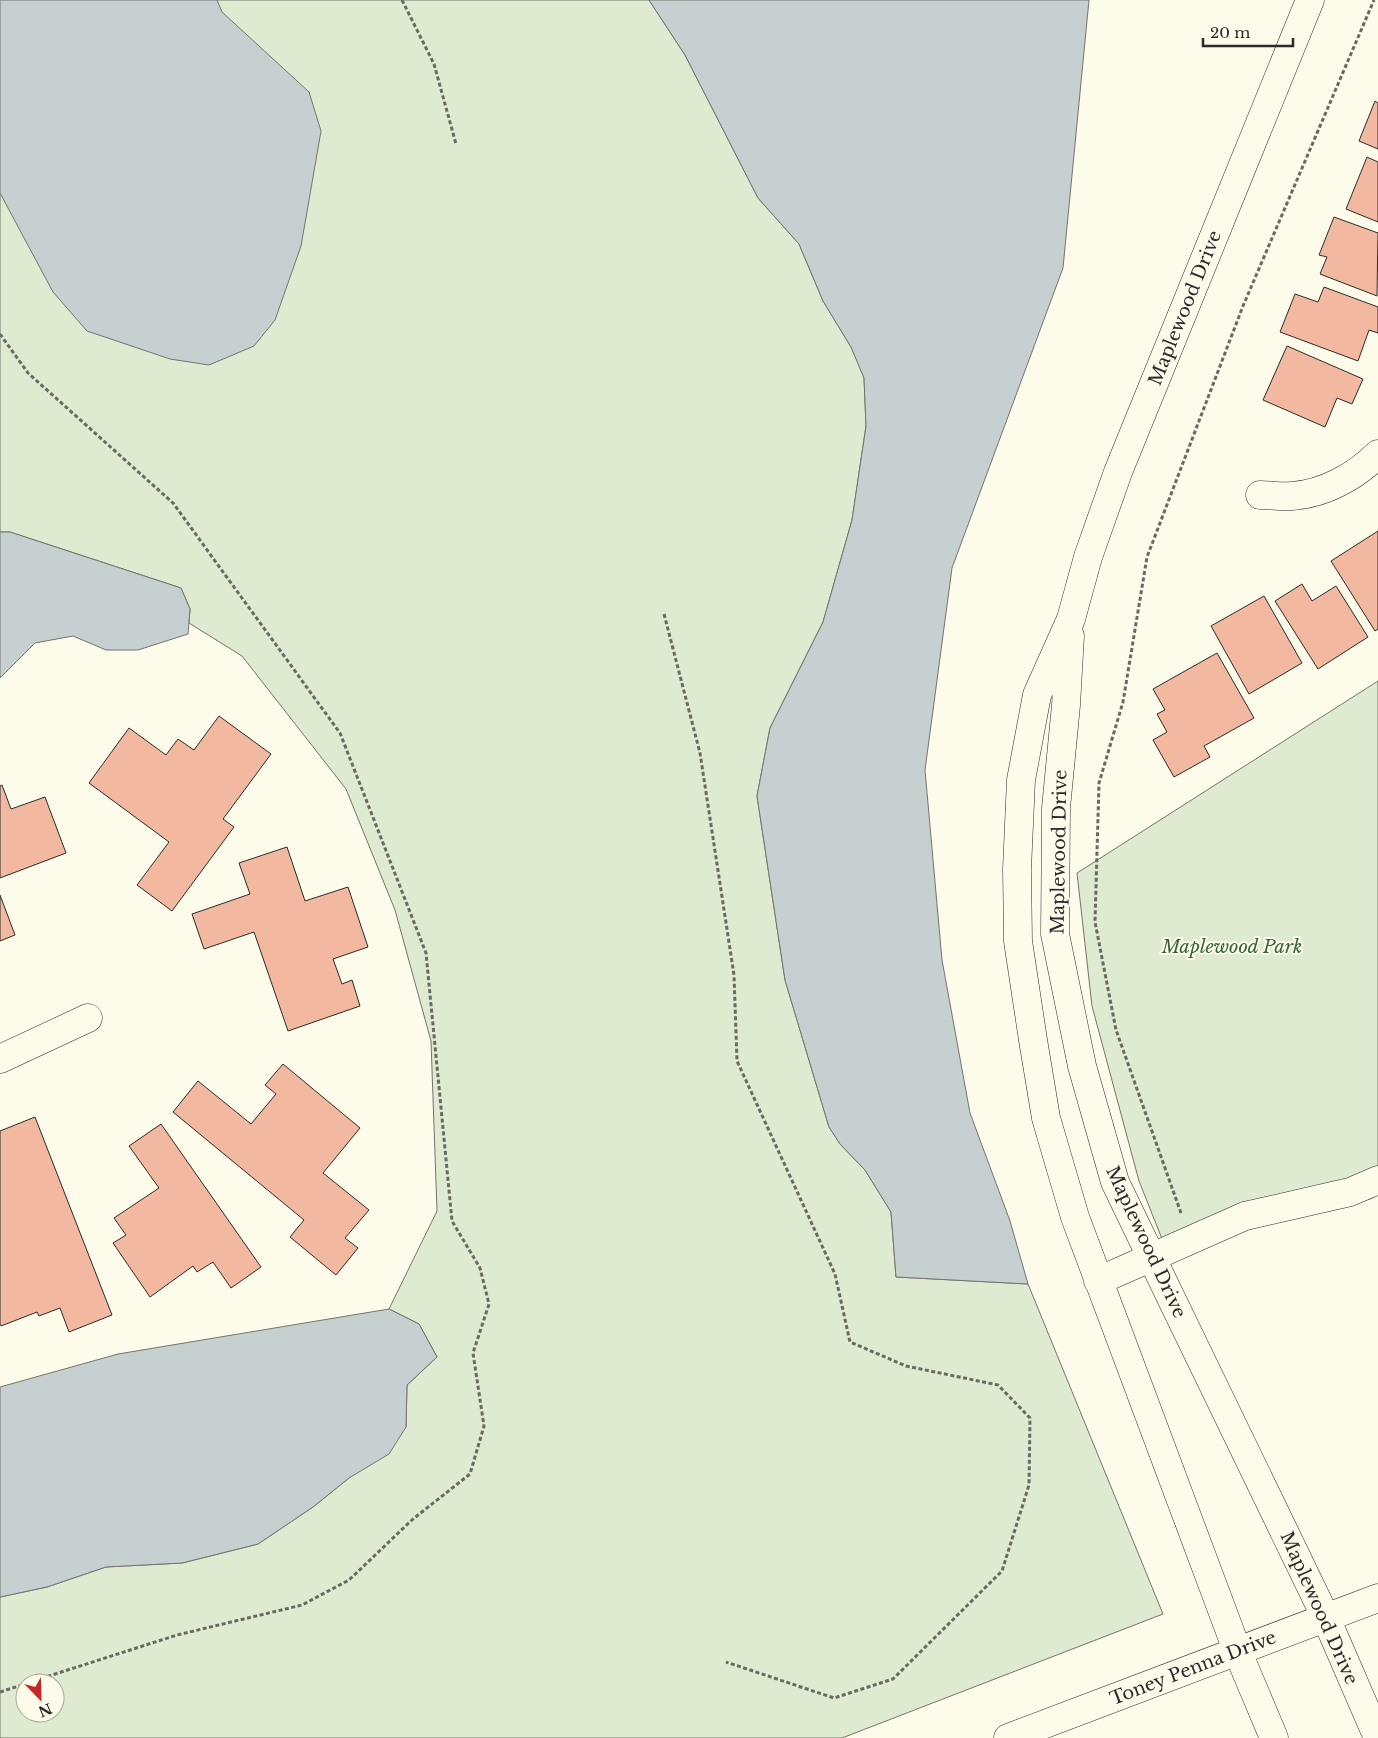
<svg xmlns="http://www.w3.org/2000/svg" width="1378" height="1738" font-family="'Libre Baskerville',serif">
<rect width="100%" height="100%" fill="#fdfbea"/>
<path fill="#deebd1" stroke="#74746e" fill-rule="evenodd" d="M0 0H649L685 55 758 198 799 244 823 301 851 347 864 377 866 426 852 520 823 622 770 728 757 796 785 980 829 1127 840 1144 865 1170 891 1212 896 1277 1028 1284 1163 1614 842 1738H0V1597L47 1587 106 1567 182 1563 258 1544 313 1507 349 1478 406 1427 407 1385 437 1357 419 1324 389 1309 437 1211 431 1041 395 910 346 789 242 656 189 623 190 609 181 588 10 532H0ZM25 1683H55V1713H25Z
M1378 681V1195L1370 1199 1249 1228 1170 1259 1139 1181 1092 1006 1077 873Z"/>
<path fill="#c7d0d0" stroke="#74746e" d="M0 0H217L222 12 309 92 321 131 301 246 275 320 254 346 209 365 170 359 87 331 53 292 0 193Z
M649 0H1089L1063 268 952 568 925 770 942 960 970 1113 1010 1221 1028 1284 896 1277 891 1212 865 1170 840 1144 829 1127 785 980 757 796 770 728 823 622 852 520 866 426 864 378 851 347 823 301 799 244 758 198 685 55Z
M0 532H10L181 588 190 609 188 634 138 650H106L73 636 35 643 0 678Z
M389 1309 419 1324 437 1357 407 1385 406 1427 389 1454 349 1478 313 1507 258 1544 182 1563 106 1567 47 1587 0 1597V1387L118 1354Z"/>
<path fill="#f2b8a0" stroke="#2b2b2b" d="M1375 101 1378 103V149L1359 141Z
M1367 157 1378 162V222L1346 209Z
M1334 217 1378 233 1377 296 1320 274 1327 257 1319 255Z
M1324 287 1378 307V333L1369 330 1358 361 1280 332 1295 294 1318 302Z
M1287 346 1363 379 1352 404 1337 398 1325 427 1263 400Z
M1378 531V629L1375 631 1331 561Z
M1302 584 1312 601 1336 586 1368 637 1318 669 1275 601Z
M1264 596 1302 663 1249 694 1211 626Z
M1217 653 1254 718 1204 746 1210 757 1174 777 1153 740 1167 732 1157 714 1165 710 1153 689Z
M219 716 271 754 223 819 234 827 172 911 137 885 169 842 89 783 129 728 166 755 178 739 194 750Z
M2 785 11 809 45 797 66 853 0 878V786Z
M287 847 305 901 348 887 368 947 333 959 342 984 352 980 360 1006 288 1031 254 932 204 949 192 914 250 894 239 863Z
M0 895 15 935 0 941Z
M283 1064 360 1128 323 1173 369 1210 345 1238 358 1248 336 1275 290 1237 304 1220 173 1112 198 1081 251 1124 276 1094 265 1085Z
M35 1117 112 1315 69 1332 60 1308 39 1316 37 1312 1 1326 0 1324V1131Z
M161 1124 261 1267 231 1288 213 1262 197 1272 193 1266 150 1297 113 1243 126 1235 114 1218 159 1188 129 1146Z"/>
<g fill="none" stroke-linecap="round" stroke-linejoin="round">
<defs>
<path id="minor" d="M1260 495C1270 495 1281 497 1292 496 1324 494 1356 476 1378 454
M1070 636 1066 705 1056 808 1055 934 1082 1066 1115 1182 1326 1618 1378 1738
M0 1059 88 1018
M1098 1281 1245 1216 1350 1192 1378 1180
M1008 1738 1378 1598
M1274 1738 1237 1650 1075 1217 1046 1118 1033 1040 1018 941 1017 869 1021 780 1037 695 1071 619 1088 557 1118 472 1310 0"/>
</defs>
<use href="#minor" stroke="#2b2b2b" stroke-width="29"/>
<path stroke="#6a6964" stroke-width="3" stroke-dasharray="4 2.5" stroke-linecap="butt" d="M402 0 434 64 456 144
M0 334 28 373 173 503 340 733 426 953 452 1221 480 1268 489 1304 473 1353 484 1426 470 1474 413 1519 349 1580 302 1605 177 1635 27 1683
M664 614 700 753 734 975 737 1061 835 1274 850 1342 906 1366 998 1385 1030 1418 1029 1485 1002 1571 893 1679 834 1698 726 1662
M1181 1213 1116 1030 1095 922 1099 783 1123 702 1147 557 1243 306 1374 0
M0 1692 25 1684"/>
<use href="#minor" stroke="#fdfbea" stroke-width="28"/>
</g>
<g text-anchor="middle" stroke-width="4" stroke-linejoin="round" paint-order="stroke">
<g font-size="18" fill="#2b2b2b" stroke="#fdfbea">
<text transform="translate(1185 308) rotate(-68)" y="6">Maplewood Drive</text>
<text transform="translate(1059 852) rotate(-89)" y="6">Maplewood Drive</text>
<text transform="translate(1146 1242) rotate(65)" y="6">Maplewood Drive</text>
<text transform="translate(1319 1608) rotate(66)" y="6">Maplewood Drive</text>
<text transform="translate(1193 1668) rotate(-21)" y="6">Toney Penna Drive</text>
</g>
<g font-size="18" font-style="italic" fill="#34623c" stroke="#fdfbea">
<text x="1232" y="953">Maplewood Park</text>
</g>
</g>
<g transform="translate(40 1698) rotate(157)"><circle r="24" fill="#fdfbea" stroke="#a9a89e"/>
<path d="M0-4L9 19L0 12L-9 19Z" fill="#c62828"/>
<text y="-8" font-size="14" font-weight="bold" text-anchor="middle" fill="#2b2b2b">N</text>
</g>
<path d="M1203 38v8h90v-8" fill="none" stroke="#2b2b2b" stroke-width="2.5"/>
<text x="1210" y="38" font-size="15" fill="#2b2b2b" stroke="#fdfbea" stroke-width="4" paint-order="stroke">20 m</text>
</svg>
